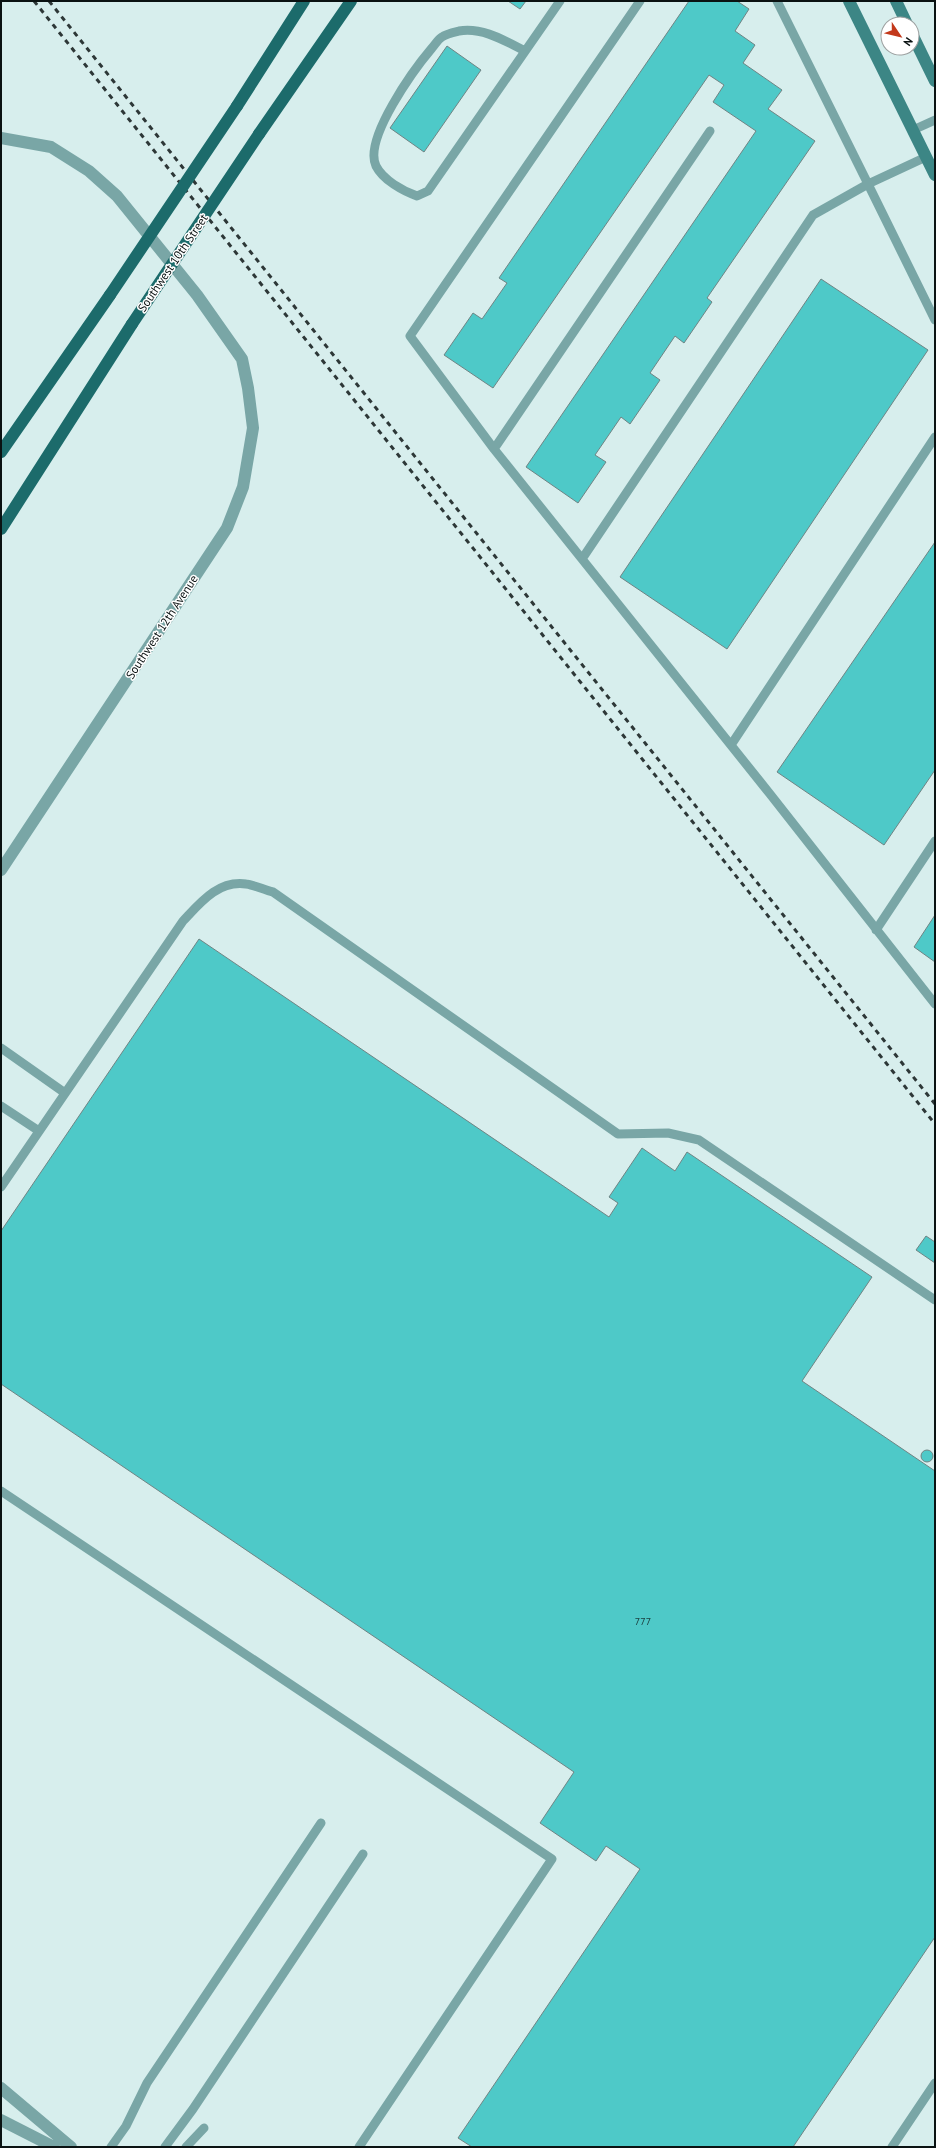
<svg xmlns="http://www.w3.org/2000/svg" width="936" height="2148" font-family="'PT Sans',sans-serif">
<rect width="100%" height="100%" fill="#d7eeed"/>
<path fill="#4ec9c8" stroke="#6f8484" d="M508 1H526L520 9Z
M689 1H737L749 9 735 31 755 45 743 63 782 90 768 109 815 141 707 298 712 302 684 343 675 336 650 373 660 380 630 424 621 417 595 455 606 462 578 503 526 467 756 131 713 102 724 85 709 75 493 388 444 355 473 313 482 319 507 283 499 278Z
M447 46 481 70 424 152 390 128Z
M821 279 928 350 727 649 620 577Z
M935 542V770L884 845 777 772Z
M935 915V962L914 947Z
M199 939 609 1217 618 1203 609 1197 642 1148 675 1171 687 1152 872 1277 802 1381 935 1471V1937L793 2147H472L458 2138 640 1869 606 1846 596 1861 540 1823 574 1772 1 1384V1231Z
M926 1236 935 1242V1263L916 1250Z
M921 1456a6 6 0 1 1 12 0a6 6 0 1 1-12 0Z"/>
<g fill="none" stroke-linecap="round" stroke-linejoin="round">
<path stroke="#79a6a6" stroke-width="9" d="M777 1 868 184 926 157
M525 51C505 41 483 27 459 31 455 32 446 34 442 37 438 39 435 45 432 48 415 68 363 139 376 166 383 180 403 191 417 196L428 191 560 1
M913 130 935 120
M710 131 494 449 582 559 813 215 868 184 935 320
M494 449 410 336 640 1
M582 559 770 794 935 1004
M731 745 935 437
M876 930 935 841
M1 1048 65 1093
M1 1106 39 1131
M1 1187 183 921C200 903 218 880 246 884 255 885 264 890 273 892L618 1134 668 1133 699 1140 935 1300
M1 1491 552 1859 359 2147
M111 2147 126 2126 147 2083 321 1823
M165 2147 193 2109 363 1854
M186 2147 204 2128
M892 2147 935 2083"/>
<path stroke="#79a6a6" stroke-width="12" d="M1 138 51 147 89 171 117 196 197 295 242 359 248 388 253 428 243 487 227 528 1 870
M1 2088 71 2147
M1 2120 54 2147"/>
<path stroke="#3c8685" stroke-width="12" d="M849 1 935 175
M896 1 907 24
M912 34 935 81"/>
<path stroke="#1c6b6b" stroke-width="12" d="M237 106 304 1
M259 134 351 1
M1 452 110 295
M1 529 132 324"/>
<path stroke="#2d3737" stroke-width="3" stroke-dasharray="5 5" stroke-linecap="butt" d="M34 1 935 1124
M49 1 935 1104"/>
<path stroke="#1c6b6b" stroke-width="12" d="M110 295 237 106
M132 324 259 134"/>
</g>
<g text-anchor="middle" stroke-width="3" stroke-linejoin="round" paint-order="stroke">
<g font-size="10" fill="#1b4040">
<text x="643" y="1625">777</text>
</g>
<g font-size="12" fill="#0a1212" stroke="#fff">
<text transform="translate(173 263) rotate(-56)" y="4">Southwest 10th Street</text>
<text transform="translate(162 627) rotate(-57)" y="4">Southwest 12th Avenue</text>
</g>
</g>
<rect width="936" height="2148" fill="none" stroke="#0a1212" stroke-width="4"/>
<g transform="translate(900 36) rotate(125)"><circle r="19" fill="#ffffff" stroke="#9da0a0"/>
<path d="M0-3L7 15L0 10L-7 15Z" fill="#c3391b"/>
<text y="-6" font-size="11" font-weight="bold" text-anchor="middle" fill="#0a1212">N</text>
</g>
</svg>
